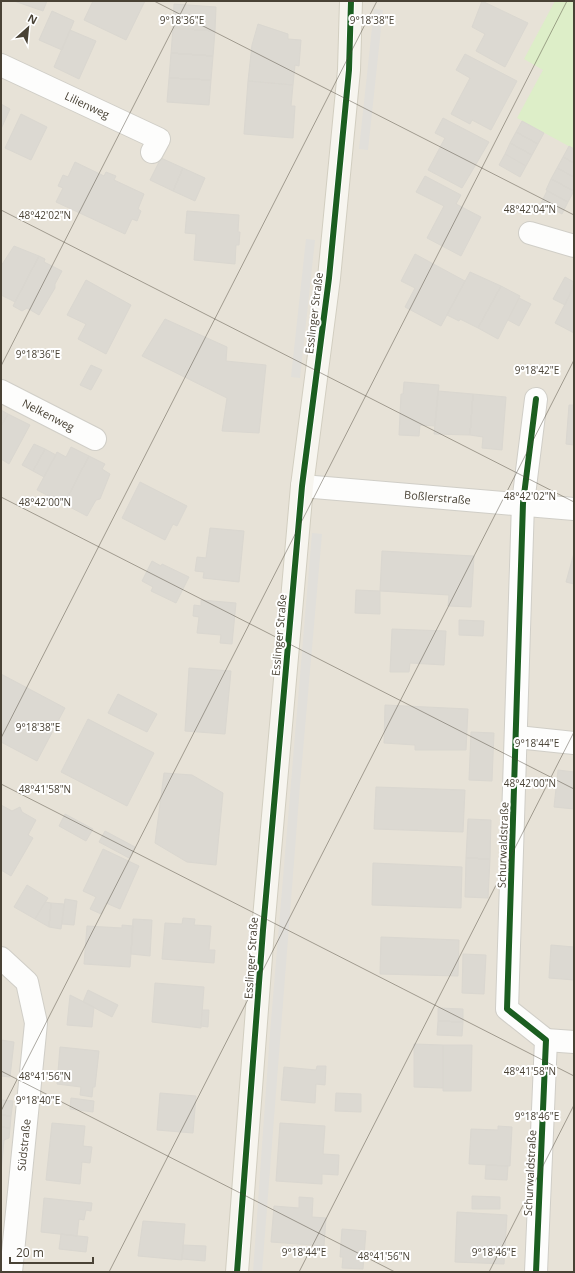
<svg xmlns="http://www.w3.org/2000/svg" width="575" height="1273" font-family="'Open Sans',sans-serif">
<rect width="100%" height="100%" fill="#f2f0ea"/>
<path fill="#e7e2d7" d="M1 1H574V1272H1Z"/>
<path fill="#ddeec8" d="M555 1H574V149L517 118 543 70 524 59Z"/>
<path fill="#e1dfda" d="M374 9 383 10 368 150 359 149Z
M306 239 315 240 300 378 291 377Z
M312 533 322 534 300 785 262 1272H253L270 1033Z"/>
<path fill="#dcd9d2" stroke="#dad7d0" d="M14 1H47L43 11Z
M93 1H145L126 40 84 20Z
M482 1 528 23 505 67 476 51 485 34 472 27Z
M174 4 216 7 215 31 173 28Z
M52 11 74 21 62 50 39 40Z
M258 24 288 34V39L301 40 299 66 295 65 293 85 248 81 252 45Z
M173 28 215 31 213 56 171 53Z
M70 30 96 41 79 79 54 67Z
M171 53 213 56 211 80 169 78Z
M465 54 517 81 491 130 472 120 470 124 451 114 470 78 456 70Z
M169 78 211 80 209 105 167 102Z
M248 81 293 85 291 106H295L293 138 244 134Z
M1 104 10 109 1 129Z
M21 114 47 127 31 160 5 148Z
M443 118 489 142 462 188 428 170 445 138 435 133Z
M522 121 544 133 538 144 516 132Z
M516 132 538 144 532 155 510 143Z
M510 143 532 155 526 166 505 154Z
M569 146 574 149V163L563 157Z
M505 154 526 166 520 177 499 165Z
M563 157 574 163V177L557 168Z
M161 158 183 168 173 191 150 180Z
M75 162 104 176 106 172 116 176 114 180 144 194 138 209 141 211 137 221 132 219 125 234 56 202 63 188 58 186 63 175 68 177Z
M183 168 205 178 195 201 173 191Z
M557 168 574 177V191L551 179Z
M425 176 461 195 456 204 481 217 461 256 427 238 444 206 416 192Z
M551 179 574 191 568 202 546 190Z
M547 191 568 202 562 214 541 203Z
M187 211 239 215 238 232H240L239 245H236L235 264 194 260 196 234 185 233Z
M14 246 39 256 15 302 1 295V266Z
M415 254 465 281 441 326 405 307 415 288 401 281Z
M39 256 45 259 44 262 62 271 55 284V288L39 315 27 308 22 311 13 306Z
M470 272 501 286 478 328 460 319 459 321 447 315Z
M565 277 574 282V284L565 305 553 299Z
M86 280 131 305 106 354 78 339 86 324 67 315Z
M574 284V333L555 323 573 289 572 288Z
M501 286 520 296 498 339 478 328Z
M519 298 531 304 519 326 508 320Z
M165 319 227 347 226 361 266 365 259 433 222 431 227 398 142 356Z
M91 365 102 370 91 390 80 385Z
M404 382 439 385 435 426 420 425 419 436 399 435 401 394H403Z
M438 391 473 394 470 435 434 434Z
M473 394 506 397 502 450 482 448 483 437 470 435Z
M569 405H574V445L566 444Z
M1 410 8 414 1 426Z
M8 414 30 425 9 464 1 459V426Z
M34 444 45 449 33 471 22 465Z
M71 447 89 456 64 504 37 490 57 452 66 457Z
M45 449 56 455 44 477 33 471Z
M89 456 105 464 102 469 110 474 100 499 96 500 87 516 64 504Z
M140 482 187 506 177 526 173 524 165 540 122 518Z
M210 528 244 531 239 582 203 578 204 572 195 571 197 557 206 558Z
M382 551 474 556 471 607 448 606 449 595 380 591Z
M574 553V584L566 582Z
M152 561 161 566 162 564 189 577 176 603 151 591 153 587 142 581Z
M356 590 380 591V614L355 613Z
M201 600 236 603 232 644 220 643 221 635 197 633 199 617 193 616 194 605 201 606Z
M459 620 484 621 483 636 459 635Z
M392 629 446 631 444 665 410 663 409 672H390Z
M189 668 231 671 225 734 185 731Z
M1 674 65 708 37 761 1 742Z
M118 694 157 714 147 732 108 713Z
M385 705 468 709 466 750H415V745L384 743Z
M88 719 154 753 127 806 61 772Z
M471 732 494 733 492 781 469 780Z
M558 770 574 772V809L554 807Z
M164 773 192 775 223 793 216 865 187 862 155 843Z
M376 787 465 790 463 832 374 829Z
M1 805 12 811 20 807 22 812 36 820 28 835 33 838 11 876 1 870Z
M65 814 93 829 86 841 59 826Z
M468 819 491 820 490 859 466 858Z
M105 831 135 847 129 858 99 842Z
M103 849 139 866 120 909 106 903 101 914 90 909 96 897 83 891Z
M466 858 490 859 488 898 465 897Z
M373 863 462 867 461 908 372 905Z
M27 885 48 898 35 919 14 907Z
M65 899 77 901 74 925 62 924Z
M45 902 51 903 49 927 35 919Z
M51 903 64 904 61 929 49 927Z
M183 918 195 919 194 925 211 926 209 950H215L214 963 162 959 165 923 182 924Z
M133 919 152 920 150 956 131 954Z
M122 925 133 926 130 967 84 964 87 926 122 928Z
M381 937 459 940 458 976 380 974Z
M551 945 574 947V980L549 978Z
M463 954 486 955 484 994 462 993Z
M155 983 204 987 201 1028 152 1022Z
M88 990 118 1005 112 1017 83 1002Z
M70 995 94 1007 92 1027 67 1025Z
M438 1008 463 1009V1022L438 1021Z
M202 1010H209L208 1027 201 1026Z
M438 1021 463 1022 462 1036 437 1035Z
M1 1040 14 1042 10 1077 1 1076Z
M414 1044 443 1045V1088L414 1087Z
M443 1045H472L471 1091H443Z
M60 1047 99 1051 95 1087H93L92 1097 80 1095 81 1087 57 1084Z
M317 1066H326L325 1085 316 1084 315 1103 281 1100 284 1067 316 1070Z
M160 1093 196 1096 193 1133 157 1130Z
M336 1093 361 1094V1112L335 1111Z
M71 1098 94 1101 93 1112 70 1109Z
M1 1100 13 1101 11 1116 1 1115Z
M1 1115 11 1116 10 1128 1 1127Z
M52 1123 85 1126 83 1146 92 1147 90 1163 82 1162 80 1184 46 1180Z
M280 1123 325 1126 323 1154 339 1155 338 1175 322 1174V1184L276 1181Z
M498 1126 512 1127 510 1166 469 1164 471 1129 498 1130Z
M1 1127 10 1128 9 1138 4 1140 1 1172Z
M486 1165 508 1166 507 1180 485 1179Z
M472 1196 500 1197V1209H472Z
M299 1197 313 1198 312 1217 326 1218 324 1246 271 1242 274 1206 299 1208Z
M44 1198 92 1203 91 1211 86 1210 84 1220 79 1219 77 1236 41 1232Z
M457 1212 507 1215 504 1264 455 1262Z
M143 1221 185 1224 182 1260 138 1256Z
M342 1229 366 1231 363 1269 342 1268 343 1257H340Z
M61 1234 88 1237 86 1252 59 1249Z
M183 1245 206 1246 205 1261 182 1259Z"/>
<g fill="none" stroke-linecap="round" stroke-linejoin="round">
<defs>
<g id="street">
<path id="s1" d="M1 65 159 139 152 152"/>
<path d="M530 233 574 246"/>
<path id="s2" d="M1 391 95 439"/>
<path id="s3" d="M302 486 574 509"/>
<path d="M517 737 574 743"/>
<path d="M1 958 27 982 36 1023 11 1272"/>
<path d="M546 1040 574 1042"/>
<path d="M536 1272 546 1040 507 1009 523 503 536 399"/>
</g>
<path id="secondary" d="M237 1272 263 930 302 486 329 278 349 70 351 1"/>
</defs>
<use href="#street" stroke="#d0cec7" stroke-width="24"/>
<use href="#secondary" stroke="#d2cec0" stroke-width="24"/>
<use href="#street" stroke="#fdfdfc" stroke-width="22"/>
<use href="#secondary" stroke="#f7f5ef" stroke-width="22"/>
<defs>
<path id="cycleway" d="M237 1272 263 930 302 486 329 278 349 70 351 1
M536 1272 546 1040 507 1009 523 503 536 399"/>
</defs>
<use href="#cycleway" stroke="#fff" stroke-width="8"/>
<use href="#cycleway" stroke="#1b5e20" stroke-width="6"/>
</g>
<path fill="none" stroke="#494235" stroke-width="1" stroke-opacity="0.45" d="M154 1 574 215M1 210 574 502M1 366 187 1M1 497 574 789M1 738 377 1M1 784 574 1076M1 1071 395 1272M1 1111 567 1M109 1272 574 360M299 1272 574 732M489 1272 574 1105"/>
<g text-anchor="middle" stroke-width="4" stroke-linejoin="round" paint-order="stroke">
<g font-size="11" fill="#494235" stroke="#fff">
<text dy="4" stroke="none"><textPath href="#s1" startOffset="95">Lilienweg</textPath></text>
<text transform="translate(314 313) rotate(-83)" y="4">Esslinger Straße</text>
<text dy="4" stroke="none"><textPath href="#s2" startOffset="53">Nelkenweg</textPath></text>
<text dy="4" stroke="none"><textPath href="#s3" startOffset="136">Boßlerstraße</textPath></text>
<text transform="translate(279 635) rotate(-85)" y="4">Esslinger Straße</text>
<text transform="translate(503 845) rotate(-88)" y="4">Schurwaldstraße</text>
<text transform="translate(251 958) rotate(-86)" y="4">Esslinger Straße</text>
<text transform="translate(24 1145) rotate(-84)" y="4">Südstraße</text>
<text transform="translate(530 1173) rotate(-87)" y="4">Schurwaldstraße</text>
</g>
</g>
<g font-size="10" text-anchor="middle" fill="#494235" stroke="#fff" stroke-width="4" stroke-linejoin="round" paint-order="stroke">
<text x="182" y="24">9°18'36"E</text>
<text x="372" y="24">9°18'38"E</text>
<text x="530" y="213">48°42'04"N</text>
<text x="45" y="219">48°42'02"N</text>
<text x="38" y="358">9°18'36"E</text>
<text x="537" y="374">9°18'42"E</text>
<text x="530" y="500">48°42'02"N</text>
<text x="45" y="506">48°42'00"N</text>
<text x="38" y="731">9°18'38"E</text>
<text x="537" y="747">9°18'44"E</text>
<text x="530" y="787">48°42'00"N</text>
<text x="45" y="793">48°41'58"N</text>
<text x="530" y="1075">48°41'58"N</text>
<text x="45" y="1080">48°41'56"N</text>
<text x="38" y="1104">9°18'40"E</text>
<text x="537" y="1120">9°18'46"E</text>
<text x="304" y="1256">9°18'44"E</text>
<text x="494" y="1256">9°18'46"E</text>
<text x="384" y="1260">48°41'56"N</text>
</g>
<rect width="575" height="1273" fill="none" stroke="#494235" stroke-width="4"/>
<g transform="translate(28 28) rotate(27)" stroke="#ffffff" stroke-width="3" paint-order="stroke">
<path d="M0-3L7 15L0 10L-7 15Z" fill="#494235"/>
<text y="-6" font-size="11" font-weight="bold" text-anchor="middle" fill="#494235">N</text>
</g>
<path d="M10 1257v6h83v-6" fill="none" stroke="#494235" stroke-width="2"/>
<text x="16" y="1257" font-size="12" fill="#494235" stroke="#ffffff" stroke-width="3" paint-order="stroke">20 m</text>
</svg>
